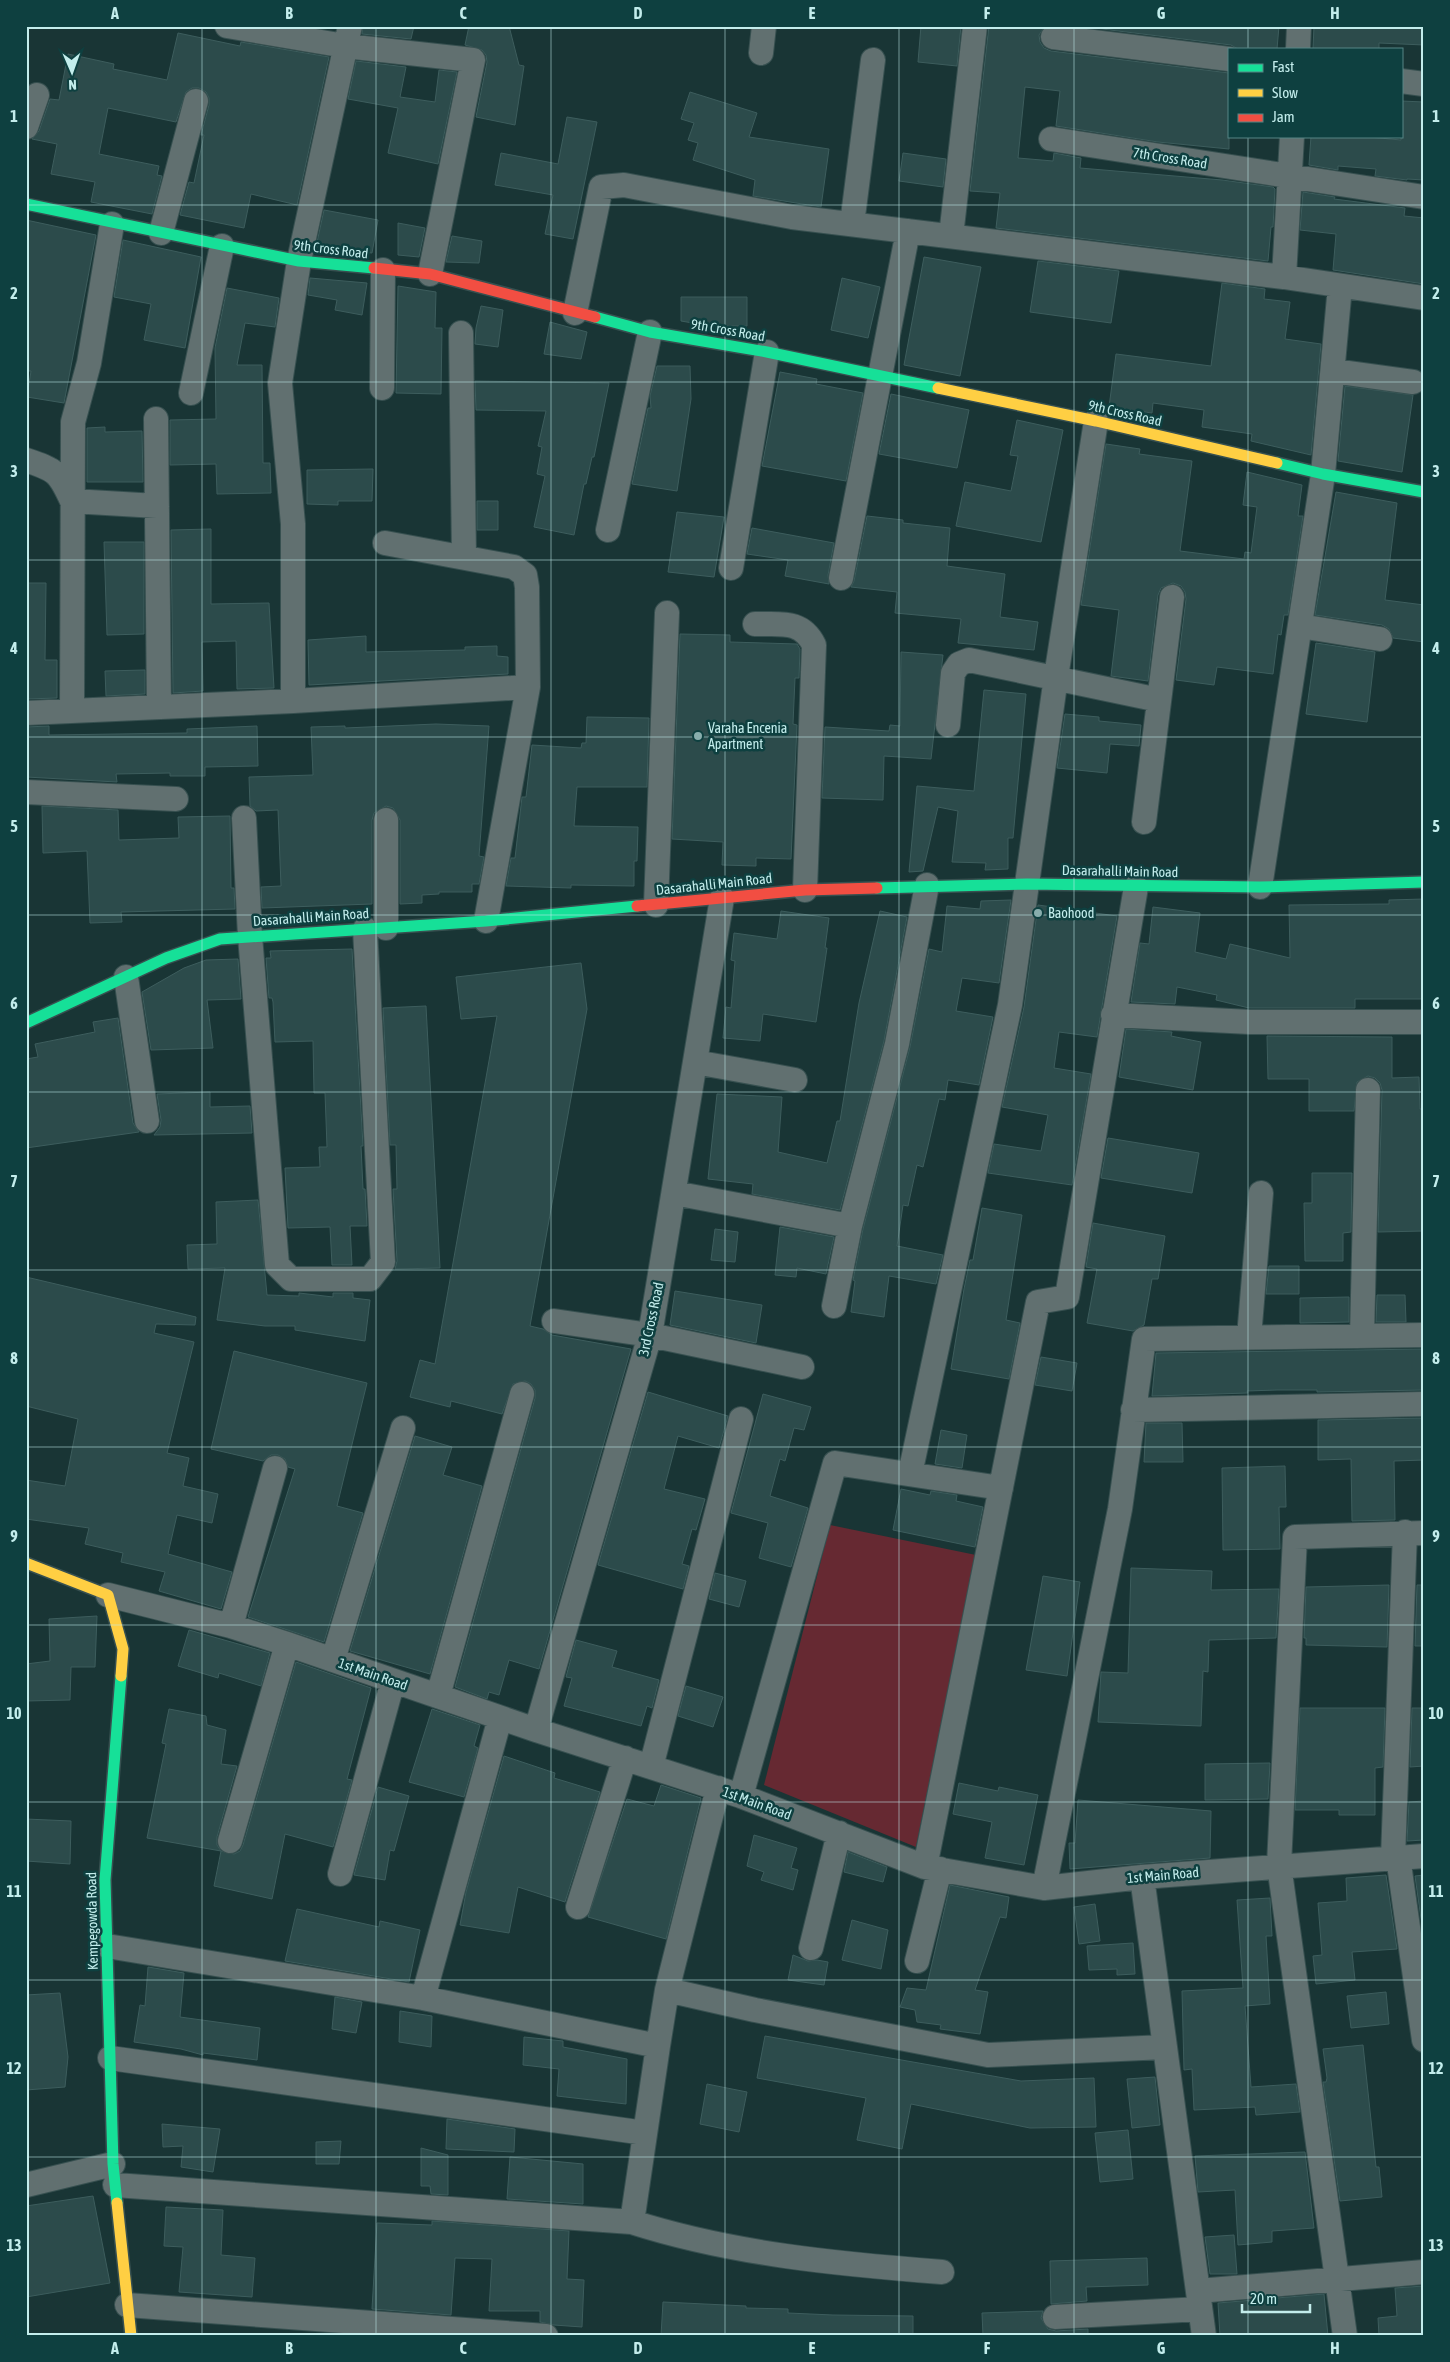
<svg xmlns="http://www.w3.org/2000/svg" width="1450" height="2362" font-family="'Asap Condensed',sans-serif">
<rect width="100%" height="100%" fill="#193535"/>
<path fill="#662932" d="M830 1525 976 1555 916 1847 764 1785Z"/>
<path fill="#2c4b4b" stroke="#3d5d5d" d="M363 26H414L411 39 362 34Z
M469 26H509L519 65 524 66 515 125 476 117 487 62 486 55 482 50 465 45Z
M921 26H961L957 66 918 62Z
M989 26H1045L1039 35 1040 42 1044 48 1051 51 1229 73V149L1158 142 1056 126 1060 91 1025 87 1018 158 1053 161 1054 153 1081 158 1080 168 1222 180 1273 187 1275 189 1273 227H1271L1268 261 996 228 1000 193 970 191Z
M1078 26H1279L1277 49H1238L1231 45Z
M1314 26H1424V45L1379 43V49H1313Z
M178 33 240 46 241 42 329 57 297 205 251 194 244 228 180 215 189 182 194 183 204 135H201L209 105V98L206 92 199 88H192L186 92 176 122 108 108 99 154 159 166 157 175 162 176 152 214 91 202 95 182 51 174 57 144 32 139 39 131 50 99 59 100 68 54 114 64 113 69 167 80Z
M356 61 406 67 400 97 435 102 439 70 457 72 438 164 388 153 398 108 348 99Z
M690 92 757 113 749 137 829 149 821 207 753 196 755 180 693 160 698 143 688 140 694 123 681 119Z
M1401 101 1424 102V180L1407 179V180L1375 176 1376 169 1338 166V170L1309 165 1311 136H1358L1401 140Z
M567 117 597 122 573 239 545 234 553 195 495 185 501 153 558 164Z
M903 153 946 159 943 187 899 181Z
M1303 192 1335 197 1334 199 1405 208 1404 216 1424 218V284L1333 270 1336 234 1300 230Z
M324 210 378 220 372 253 316 247Z
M26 220 96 235 64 403 27 397 31 371H26Z
M398 223 425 228 419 257 398 255Z
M452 236 482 241 479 263 446 262Z
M123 240 201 257 185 348 144 340 151 304 114 297Z
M924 257 981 267 960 376 904 365Z
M1038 261 1119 271 1111 323 1030 312Z
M310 278 367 283 362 315 335 310 337 300 308 295Z
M842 278 880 287 868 338 831 330Z
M1222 283 1265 289 1264 299 1290 302 1285 339 1321 344 1311 455 1251 441 1252 434 1202 427 1204 410 1153 403 1152 413 1109 407 1116 354 1211 366Z
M398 286 436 292 435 328H442L441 394 396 393Z
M227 288 279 298 275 327 245 323 237 365H262L263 463H270L271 493 217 494 216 464 170 465V420L216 419 215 348Z
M681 297H747V326H710L681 321Z
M481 306 503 310 498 347 475 344 476 328Z
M550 322 587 332 581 359 544 354Z
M657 366H690L691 399 677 491 632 484 648 408H651L650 396Z
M780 372 817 379 816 384 863 393 846 481 762 466Z
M475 381 609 383 594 457H592L586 484H584L574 535 534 527 545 476 537 474 542 447 538 446 546 411 476 410Z
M1345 386 1413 395 1402 472 1338 461Z
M891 394 969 410 957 468 879 454Z
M1017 420 1063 430 1041 542 956 526 965 482 1011 491 1018 456 1010 455Z
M105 427V432L142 431 143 482H87V428Z
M1106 444 1140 449 1139 454 1192 461 1180 551 1244 559 1245 552 1251 553 1257 507 1243 505 1247 472 1302 485 1298 516H1303L1288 615H1284L1281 635 1278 634 1273 674 1217 667 1214 685 1176 680 1186 599 1185 592 1181 586 1173 583 1161 588 1158 595 1148 681 1111 676 1119 610 1081 605Z
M373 469 372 501H338V505L307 504V470Z
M1336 492 1397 503 1385 600 1424 605V642L1393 638 1389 629 1382 625 1315 615Z
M477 501H498V530H477Z
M677 512 724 517 714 577 668 572Z
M867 516 903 520V523L950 528 947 566 1005 574 1000 617 1038 622 1034 650 958 643 961 619 895 613 897 592 851 587 854 581Z
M752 528 834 543 828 575 829 584 785 576 788 560 747 554Z
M211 529V604L269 603 274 688 237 689 236 641 202 642 203 691 173 693 171 530Z
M104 542H144V634L107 635Z
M26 583H46L45 660H57V698L26 699Z
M680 634 730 635V642L797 644 800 649 799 678H795L793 724 797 725 791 859 756 858V866L722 865 723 842 672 839Z
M366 636V652L465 650V647L497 646V656L508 657V674L309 685 308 640Z
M1316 643 1375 652 1367 722 1306 714Z
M901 652 943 655 931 759 884 756 883 800 822 798 825 727 889 731 890 725 900 726Z
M145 670V694L106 696 105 671Z
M984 690 1026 694 1013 838H1008V869L985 870 986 863 952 862 958 811 938 807 923 871 909 872 917 786 974 791Z
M1065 714 1099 717V721L1141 725 1139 746 1110 744 1107 773 1057 768Z
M587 717 649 718 647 787H577L574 826 638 827 637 861H634V886L571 885V888L506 886 511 858H515L522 797H526L532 745 581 748 582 743H586Z
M436 724 489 726 479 856 484 857 479 884H472V892H439V894L422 895V903L400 904V820L393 808 386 806 374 813 372 820V904L262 908 261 887 281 886 278 810 256 811 250 806 249 777 313 775 311 727 345 726V728Z
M49 726V735L187 733V729L257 726 258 766 205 767V776H170V773L116 774 117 782 26 777V727Z
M42 806 118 810 119 840 179 838 178 817 230 816 231 888H234L235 909 121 912 122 922 90 923 87 851 43 853Z
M1424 899V999H1355V1008H1249L1216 1000 1217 995 1177 987 1175 1004 1131 1002 1140 943 1149 944 1153 907 1200 913 1195 952 1226 959 1230 944 1290 958 1289 905 1389 904V900Z
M1011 900 999 983 962 978 956 1011 993 1017 979 1085 948 1080 945 1100 939 1099 923 1167 917 1165 908 1206 903 1205 897 1246 943 1255 936 1284 889 1276 884 1317 851 1312 855 1281 853 1280 863 1229 910 1047 929 949 942 952 947 906 980 909 981 901Z
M1038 905 1117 916 1097 1037 1059 1032 1054 1068 1091 1074 1072 1185 988 1173 994 1144 1041 1151 1048 1115 1002 1107 1024 1007Z
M781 911 829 918 825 948H827L816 1022 763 1014 760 1041 723 1038 726 1007 731 1008 735 961 731 960 734 933 777 939Z
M880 911 907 917 884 1041 840 1210 752 1194 753 1184 708 1179 717 1094 782 1097 778 1152 827 1163 837 1121H840L859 1003Z
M352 949 363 1146H361L363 1189H365L367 1226H350L352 1265H332L330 1227 288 1228 285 1168 320 1167 319 1147H327L325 1093H314L313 1041 275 1042 273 1002 272 998H269L266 958H271L270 951Z
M238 959 241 999 207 1000 213 1048 151 1050 142 992 184 968 206 960Z
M581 963 587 1009 530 1326 543 1329 552 1335 631 1349 539 1669 509 1660 499 1695 489 1692 487 1699 455 1687 535 1398V1390L531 1384 525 1381 513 1384 502 1414 451 1401 450 1407 410 1397 420 1360 435 1364 497 1016 461 1019 456 977Z
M426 1006 440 1268 395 1269 397 1261 393 1189H397L396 1145H390L383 1008Z
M118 1018 133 1123 139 1132 26 1148V1059L38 1057 35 1044 95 1032 93 1022Z
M1126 1029 1172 1032 1171 1036 1201 1042 1193 1090 1119 1077Z
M1267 1036 1392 1037V1078L1419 1077 1420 1109H1424V1231L1378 1232 1382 1090 1380 1083 1375 1078 1368 1076 1357 1082 1354 1111H1309V1079H1268Z
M210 1092V1107L250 1106 252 1133 154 1135 160 1127 161 1120 157 1094Z
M1108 1138 1199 1153 1192 1193 1101 1178Z
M1312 1173H1352L1351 1232 1343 1233V1261H1305L1304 1203H1312Z
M258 1200 267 1295 299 1296V1293L333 1297V1293H353V1298L370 1300 365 1341 295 1330V1326H265L217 1320 225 1268 188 1269 187 1245 217 1244 216 1202Z
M982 1208 1022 1215 1006 1320 1020 1323 1009 1379 951 1369 964 1289 970 1260H973Z
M1093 1223 1165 1236 1158 1279H1152L1144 1325 1133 1331 1087 1323 1097 1269 1086 1267Z
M780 1227 834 1237 826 1274 797 1268 796 1277 775 1275Z
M715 1229 738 1232 735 1262 711 1260Z
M1269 1266H1299V1294H1266Z
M26 1277 196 1317 195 1325 156 1324 154 1333 194 1342 167 1453 189 1458 183 1486 218 1494 212 1523 177 1515 168 1554 232 1572 221 1609 159 1591 165 1572 121 1562 123 1553 85 1544 89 1528 26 1519V1480L65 1486 78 1419 26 1406Z
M675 1291 762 1305 756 1343 670 1325Z
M1377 1295H1405L1406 1322H1376Z
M1349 1297V1322L1300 1323V1298Z
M1424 1349V1390L1317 1392V1390H1277L1247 1391 1248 1393 1152 1396 1156 1353Z
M234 1351 367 1383 337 1506 363 1513 324 1642 248 1617 295 1469 288 1467 285 1459 278 1455H271L263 1461 211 1449Z
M1041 1357 1077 1363 1072 1391 1035 1385Z
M648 1392 728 1416 719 1448 678 1436 664 1489 705 1499 696 1530 692 1529 682 1564 689 1566 683 1589 598 1565Z
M763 1394 811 1407 804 1430 794 1428 785 1461 780 1459 770 1496 808 1508 791 1567 759 1558 768 1523 731 1513Z
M1424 1418V1460L1394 1461 1395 1520 1352 1521 1351 1459 1318 1460V1420Z
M1146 1423H1182L1183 1462H1144Z
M941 1430 967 1435 962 1468 935 1464Z
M415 1436 452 1447 443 1475 482 1486 430 1674 350 1651Z
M1285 1466 1286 1507H1279L1280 1549 1223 1550 1222 1468Z
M901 1489 930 1495 931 1491 957 1495 956 1501 983 1507 975 1547 893 1530Z
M1131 1568 1212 1571 1211 1590 1279 1589 1276 1638 1209 1640 1208 1672 1203 1671 1201 1726 1098 1722 1101 1672 1128 1673Z
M715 1573 746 1581 739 1607 709 1599Z
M1043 1576 1080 1582 1067 1676 1026 1670Z
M1389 1585 1387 1647 1306 1645V1638H1304L1306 1587Z
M1417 1585H1424V1646H1415Z
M97 1616 95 1667H71L70 1700 26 1701V1664L50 1661 49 1619Z
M189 1630 270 1653 261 1686 219 1673 218 1678 178 1666Z
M576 1640 617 1651 612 1667 659 1680 652 1708 647 1706 641 1726 564 1706 572 1678 566 1677Z
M296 1662 371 1688 347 1779 352 1780 333 1847 285 1834 272 1899 214 1886 221 1851 234 1854 240 1851 243 1845Z
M686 1686 723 1697 713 1727 678 1716Z
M1300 1708H1385L1383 1767 1375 1768V1815H1339V1810H1295Z
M1412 1708H1424V1766L1410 1767Z
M169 1709 206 1716 207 1725 226 1730 221 1764 237 1766 217 1837V1845L221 1851 147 1838 166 1744 162 1743Z
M432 1709 480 1725 474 1746 478 1748 464 1797 409 1782Z
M504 1756 555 1773 554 1778 600 1792 565 1902 518 1887 509 1933 460 1925 466 1892Z
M1270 1763 1268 1799 1205 1800V1764Z
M959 1783 998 1791 999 1787 1038 1795 1024 1865 985 1858 992 1822 953 1814Z
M661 1785 701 1798 666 1939 588 1917 627 1799 654 1806Z
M378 1787 409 1796 394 1851 390 1850 385 1880 354 1875Z
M1078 1800 1211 1811 1210 1858 1070 1869 1069 1843H1075Z
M1424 1801V1840L1407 1841 1409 1802Z
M26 1819 71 1821 70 1864 26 1861Z
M754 1835 797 1848 791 1868 798 1870 793 1890 761 1880 764 1872 747 1866Z
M848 1852 887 1867 883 1882 844 1872Z
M1386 1875 1397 1949 1352 1952 1355 1980 1316 1984 1313 1956 1322 1955 1318 1903 1347 1901 1346 1878Z
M1424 1875V1940L1415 1876Z
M950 1885 1009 1897 1006 1918 1000 1917 975 1990 988 1992 980 2034 940 2029 941 2025 917 2022 915 2010 900 2007 907 1988 926 1990Z
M1270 1898 1272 1936H1266L1270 2004 1245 2006 1251 2087 1296 2084 1300 2112 1256 2115 1255 2107 1194 2110 1192 2069 1184 2070 1182 1991 1243 1988 1237 1900Z
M1095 1904 1100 1941 1079 1944 1074 1907Z
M297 1909 379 1927 380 1921 420 1930 409 1982 285 1961Z
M852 1920 888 1930 881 1969 842 1960Z
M1133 1943 1135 1974 1117 1975V1969L1089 1970 1087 1946Z
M793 1955 808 1961 817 1960 828 1962 824 1985 788 1980Z
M148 1967 184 1973 180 2017 260 2028 257 2060 203 2053V2055L181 2049 134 2042 140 2005 145 2006Z
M1386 1992 1389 2024 1351 2028 1347 1996Z
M60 1993 68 2057 65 2087 26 2090V1995Z
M335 1997 362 2002 356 2033 332 2029Z
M400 2011 432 2016 431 2047 399 2042Z
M765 2036 1021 2081 1094 2078 1096 2127 1030 2128 911 2104 902 2149 857 2140 866 2098 757 2078Z
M524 2037 563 2041V2047L627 2059 626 2104 557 2096 559 2069 523 2065Z
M1363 2045 1376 2167H1379L1382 2197 1340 2201 1323 2082H1326L1327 2078 1323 2049Z
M1155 2077 1160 2125 1132 2128 1127 2079Z
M707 2084 747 2092 739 2132 700 2124Z
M447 2119 515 2129 514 2152 446 2149Z
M162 2124 220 2129 213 2172 181 2167 183 2146 163 2147Z
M1128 2130 1133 2179 1100 2182 1095 2133Z
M341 2141 339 2164H316V2142Z
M421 2148 448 2155V2195L431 2194 430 2186H421Z
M1305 2152 1314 2228 1272 2231V2242L1238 2245 1235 2190 1198 2192 1195 2156Z
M510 2157 583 2164V2204L507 2199Z
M93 2196 110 2283 26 2297V2206Z
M166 2207 223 2210 221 2255 255 2258 252 2297 179 2292 183 2247 164 2246Z
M432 2221 569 2231 567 2279 584 2280 582 2327 554 2325 540 2322V2311H489L492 2259 455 2258 451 2315 372 2309 377 2223 432 2225Z
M1234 2235 1237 2274H1210L1205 2237Z
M1147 2258 1148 2285 1086 2287 1087 2301 1051 2304 1050 2261Z
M1424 2286V2336H1379L1378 2318 1397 2316 1395 2288Z
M1324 2294 1328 2336H1220L1218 2303Z
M663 2302 746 2306V2308L788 2309V2313L833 2315 913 2316V2336H661Z
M1043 2311 1041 2318 1048 2329 1056 2331 1088 2329V2336H983L982 2313Z"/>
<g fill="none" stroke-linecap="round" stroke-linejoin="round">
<defs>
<path id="street" d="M227 26 345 46 473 60 430 274
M1053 37 1229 59
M1298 49 1299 26
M761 53 764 26
M1401 81 1424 84
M26 127 37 95
M1051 139 1424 197
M852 224 873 60
M161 233 196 101
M951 236 975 26
M1284 277 1292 136
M575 313 601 187 624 185 792 217 1284 277 1424 298
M461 333 464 557
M1333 371 1413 382
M382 388 383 270
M191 393 222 246
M156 419 159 707
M26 460C56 470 59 472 72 501L157 506
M608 530 650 332
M385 543 514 567 525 575 527 587 528 687
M731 568 767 352
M841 578 908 231
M755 624C780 625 801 619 814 645L805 890
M1300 626 1380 639
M293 701V524L280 383 299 261 350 26
M72 710 73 422 89 363 112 224
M26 713 293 701 528 687 486 921
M948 725 953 673 959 664 969 660 1159 700
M26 792 176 799
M244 818 250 936 277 1265 291 1279H370L383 1262 365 929
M1144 822 1172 597
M1260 887 1323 474 1340 286
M656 905 667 613
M386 928V820
M126 977 147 1121
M1113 1015 1250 1022H1424
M695 1062 795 1080
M674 1193 850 1226
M834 1306 850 1226 897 1044 927 885
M554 1321 650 1335 802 1367
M1362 1336 1368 1090
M1249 1337 1261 1193
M1133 1410 1424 1404
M910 1474 1010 1005 1056 677 1096 421
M108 1595 231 1626 287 1644 536 1730 741 1796 925 1867 1044 1888 1142 1877 1424 1856
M231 1626 275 1468
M333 1660 403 1428
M438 1696 522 1394
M536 1730 650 1335 722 898
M651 1767 741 1419
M741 1796 835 1463 1001 1488
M230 1841 287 1644
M1398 1857 1424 2040
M1393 1858 1405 1532
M925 1867 1038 1302 1067 1297 1136 887
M340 1874 393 1681
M1142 1877 1204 2336
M1044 1888 1120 1509 1144 1339 1424 1335
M578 1907 625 1758
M107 1946 423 1998 658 2046 667 1990 718 1788
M811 1948 839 1833
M917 1961 940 1869
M667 1990 755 2010 988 2055 1165 2047
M423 1998 500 1718
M110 2058 645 2133
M26 2185 113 2164
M115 2185 632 2222C732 2254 838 2264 942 2272
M632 2222 658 2046
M1198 2291 1424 2272
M127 2305 546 2336
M1055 2317 1200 2309
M1345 2336 1279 1865 1295 1537 1424 1533"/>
<path id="fast" d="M26 204 299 261 374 268
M595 317 650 332 767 352 938 388
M1277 463 1323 474 1424 492
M877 888 1027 884 1260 887 1424 882
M26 1023 166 958 220 939 486 921 637 906
M117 2203 113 2164 105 1880 121 1676"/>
<path id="slow" d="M938 388 1096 421 1277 463
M26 1563 108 1595 123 1649 121 1676
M117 2203 131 2336"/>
<path id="jam" d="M374 268 430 274 595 317
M637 906 805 890 877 888"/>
</defs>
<use href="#street" stroke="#375050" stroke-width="26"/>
<use href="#fast" stroke="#375050" stroke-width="14"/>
<use href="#slow" stroke="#375050" stroke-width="14"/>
<use href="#jam" stroke="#375050" stroke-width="14"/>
<use href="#street" stroke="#617070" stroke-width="24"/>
<use href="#fast" stroke="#16e098" stroke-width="11"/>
<use href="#slow" stroke="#ffcf43" stroke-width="11"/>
<use href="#jam" stroke="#f24e42" stroke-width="11"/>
</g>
<path fill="none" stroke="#c3edec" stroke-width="1" stroke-opacity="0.55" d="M202 26V2336M376 26V2336M551 26V2336M725 26V2336M899 26V2336M1074 26V2336M1248 26V49M1248 136V2336M26 205H1424M26 382H1424M26 560H1424M26 737H1424M26 915H1424M26 1092H1424M26 1270H1424M26 1447H1424M26 1625H1424M26 1802H1424M26 1980H1424M26 2157H1424"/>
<g fill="#88adac" stroke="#0e4040" stroke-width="2">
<circle cx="698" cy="736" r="5"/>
<circle cx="1038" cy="913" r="5"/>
</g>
<g text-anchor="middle" stroke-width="5" stroke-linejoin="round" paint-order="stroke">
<g font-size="14" fill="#c3edec" stroke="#0e4040">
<text transform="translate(1170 158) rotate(9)" y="5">7th Cross Road</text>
<text transform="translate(331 249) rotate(7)" y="5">9th Cross Road</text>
<text transform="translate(728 330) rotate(10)" y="5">9th Cross Road</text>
<text transform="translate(1125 413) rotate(13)" y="5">9th Cross Road</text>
<text transform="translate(1120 871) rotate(1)" y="5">Dasarahalli Main Road</text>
<text transform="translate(714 884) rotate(-6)" y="5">Dasarahalli Main Road</text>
<text transform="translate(311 917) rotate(-4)" y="5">Dasarahalli Main Road</text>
<text transform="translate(651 1319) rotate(-78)" y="5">3rd Cross Road</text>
<text transform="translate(373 1674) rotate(19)" y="5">1st Main Road</text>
<text transform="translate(757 1803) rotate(20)" y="5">1st Main Road</text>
<text transform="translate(1163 1875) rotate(-5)" y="5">1st Main Road</text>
<text transform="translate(92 1921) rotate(-91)" y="5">Kempegowda Road</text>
</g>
<g font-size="14" fill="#c3edec" stroke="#0e4040" text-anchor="start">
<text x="708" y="733">Varaha Encenia<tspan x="708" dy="16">Apartment</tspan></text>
<text x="1048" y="918">Baohood</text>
</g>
</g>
<rect width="1450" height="2362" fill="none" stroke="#0e4040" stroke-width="55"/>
<rect x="1228" y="48" width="175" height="90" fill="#0e4040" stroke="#568585"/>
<rect x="1238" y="64" width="25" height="8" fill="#16e098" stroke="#568585"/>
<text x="1272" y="72" font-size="15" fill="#c3edec">Fast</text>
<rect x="1238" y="89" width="25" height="8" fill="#ffcf43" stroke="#568585"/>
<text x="1272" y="98" font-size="15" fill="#c3edec">Slow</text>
<rect x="1238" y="114" width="25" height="8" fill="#f24e42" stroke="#568585"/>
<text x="1272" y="122" font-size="15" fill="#c3edec">Jam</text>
<g transform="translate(72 72) rotate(178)" stroke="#0e4040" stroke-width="4" paint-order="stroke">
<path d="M0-4L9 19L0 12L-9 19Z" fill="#c3edec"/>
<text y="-8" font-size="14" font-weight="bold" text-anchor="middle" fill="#c3edec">N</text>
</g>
<path d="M1242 2304v8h68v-8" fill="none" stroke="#c3edec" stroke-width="2.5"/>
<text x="1250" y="2304" font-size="15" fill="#c3edec" stroke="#0e4040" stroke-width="4" paint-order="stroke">20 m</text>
<rect x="28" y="28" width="1394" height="2306" fill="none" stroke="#c3edec" stroke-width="2"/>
<g font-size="16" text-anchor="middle" font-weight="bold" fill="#c3edec">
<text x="115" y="19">A</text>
<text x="289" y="19">B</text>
<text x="463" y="19">C</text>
<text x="638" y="19">D</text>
<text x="812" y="19">E</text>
<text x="987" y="19">F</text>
<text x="1161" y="19">G</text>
<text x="1335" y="19">H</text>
<text x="14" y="122">1</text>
<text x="1436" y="122">1</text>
<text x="14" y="299">2</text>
<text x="1436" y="299">2</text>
<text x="14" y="477">3</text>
<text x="1436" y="477">3</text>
<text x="14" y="654">4</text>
<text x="1436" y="654">4</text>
<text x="14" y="832">5</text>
<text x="1436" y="832">5</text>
<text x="14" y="1009">6</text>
<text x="1436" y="1009">6</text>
<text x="14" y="1187">7</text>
<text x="1436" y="1187">7</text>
<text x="14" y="1364">8</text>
<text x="1436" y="1364">8</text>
<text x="14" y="1542">9</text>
<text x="1436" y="1542">9</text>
<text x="14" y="1719">10</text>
<text x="1436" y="1719">10</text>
<text x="14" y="1897">11</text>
<text x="1436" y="1897">11</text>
<text x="14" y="2074">12</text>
<text x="1436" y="2074">12</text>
<text x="14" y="2251">13</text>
<text x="1436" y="2251">13</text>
<text x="115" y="2354">A</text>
<text x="289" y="2354">B</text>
<text x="463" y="2354">C</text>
<text x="638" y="2354">D</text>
<text x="812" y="2354">E</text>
<text x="987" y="2354">F</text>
<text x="1161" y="2354">G</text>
<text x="1335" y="2354">H</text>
</g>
</svg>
